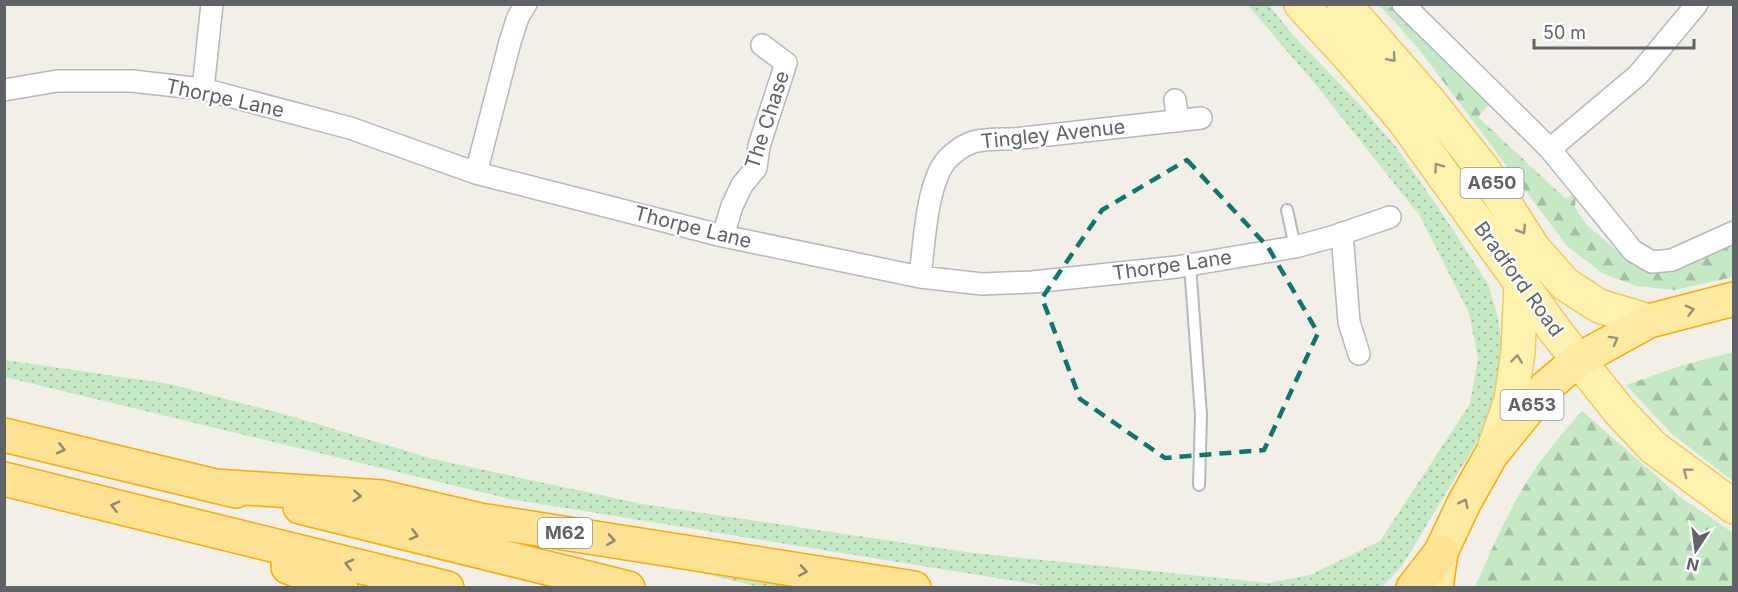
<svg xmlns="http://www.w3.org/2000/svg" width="1738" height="592" font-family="Inter,sans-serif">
<defs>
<pattern id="grass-dots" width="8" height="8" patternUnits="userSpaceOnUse" patternTransform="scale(1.5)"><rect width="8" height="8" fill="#c5e8c5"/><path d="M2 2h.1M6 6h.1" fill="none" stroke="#a3c0a4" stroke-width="1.8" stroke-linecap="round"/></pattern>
<pattern id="forest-firs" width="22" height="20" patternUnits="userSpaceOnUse" patternTransform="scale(1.5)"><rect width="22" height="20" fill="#c5e8c5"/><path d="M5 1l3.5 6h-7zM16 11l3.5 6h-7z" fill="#a3c0a4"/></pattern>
</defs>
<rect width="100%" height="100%" fill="#f1efe8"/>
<path fill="url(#grass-dots)" d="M1247 4 1269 5 1291 33 1360 105 1396 147 1442 213 1488 284 1498 318 1502 347 1495 396 1482 433 1402 566 1381 588H1083L1046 586 510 499 5 377V360L170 384 294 417 433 459 642 504 973 553 1269 583 1310 575 1380 541 1470 404 1478 358 1469 313 1420 216 1316 85Z
M676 567 827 587H759Z"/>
<path fill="url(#forest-firs)" d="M1379 5H1389L1492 101 1478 117 1566 199 1576 191 1575 208 1586 224 1618 252 1642 262 1733 239V277L1675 290 1636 286 1602 273 1567 246 1418 48Z
M1733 352H1734L1733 481 1672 434 1626 385 1683 365Z
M1582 411 1679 496 1733 533V587H1475C1490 553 1504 520 1523 488 1539 460 1561 435 1582 411Z"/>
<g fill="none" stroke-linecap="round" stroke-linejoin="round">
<defs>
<path id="service" d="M1287 210 1295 247
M1190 265 1201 415 1199 485"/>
<path id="minor" d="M1403 4 1550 149 1633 251 1652 262 1672 260 1734 232
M203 89 212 4
M4 90 57 81H132L203 89 350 128 476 173 723 236 920 277 982 284 1032 282 1177 267 1295 247 1332 237 1390 217
M1175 100 1178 121
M1550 149 1638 75 1697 4
M476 173 510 42 518 17 526 4
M1342 233 1349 322 1359 354
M723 236 732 206 742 185 756 168 759 146 786 63 762 45
M920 277C924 245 926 196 941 168 947 157 961 146 973 142 986 138 1001 139 1014 139L1201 118"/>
<path id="primary" d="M1301 4 1347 54 1403 119 1556 332 1620 412 1653 447 1734 507
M1344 4 1428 100 1483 169 1533 248 1565 284 1599 306 1649 321
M1494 449 1511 400 1518 352 1521 283"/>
<path id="trunk" d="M1436 588 1441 552 1464 503 1491 455 1546 387 1578 360 1649 321 1734 299"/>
<path id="motorway" d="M4 435 236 491
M4 479 447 588
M215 486 382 497 480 520 914 588
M300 507 628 588
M288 567 341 588
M1413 588 1441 552"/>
</defs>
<use href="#service" stroke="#b5b8bc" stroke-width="14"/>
<use href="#minor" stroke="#b5b8bc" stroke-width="24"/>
<use href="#primary" stroke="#f2c960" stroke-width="36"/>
<use href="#trunk" stroke="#f9ab00" stroke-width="36"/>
<use href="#motorway" stroke="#f9ab00" stroke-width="36"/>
<use href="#service" stroke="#fff" stroke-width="10"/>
<use href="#minor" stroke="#fff" stroke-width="21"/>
<use href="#primary" stroke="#fff2af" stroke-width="33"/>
<use href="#trunk" stroke="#feeaa1" stroke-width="33"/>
<use href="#motorway" stroke="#fde293" stroke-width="33"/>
</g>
<defs><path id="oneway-chevron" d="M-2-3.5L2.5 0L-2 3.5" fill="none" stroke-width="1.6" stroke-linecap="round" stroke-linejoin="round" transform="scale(1.5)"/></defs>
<g stroke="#979581">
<use href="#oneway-chevron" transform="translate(1392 58) rotate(49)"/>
<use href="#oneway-chevron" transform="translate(1438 167) rotate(-126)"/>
<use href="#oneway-chevron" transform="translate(1522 230) rotate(58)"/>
<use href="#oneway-chevron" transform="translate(1517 359) rotate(-83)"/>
<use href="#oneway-chevron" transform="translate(1687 472) rotate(-143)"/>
</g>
<g stroke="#97927c">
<use href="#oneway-chevron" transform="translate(1690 310) rotate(-15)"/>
<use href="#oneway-chevron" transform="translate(1614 340) rotate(-29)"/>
<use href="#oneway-chevron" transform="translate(1464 503) rotate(-63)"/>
</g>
<g stroke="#8e8975">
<use href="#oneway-chevron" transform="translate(61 449) rotate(14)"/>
<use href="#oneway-chevron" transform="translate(357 496) rotate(4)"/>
<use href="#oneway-chevron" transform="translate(115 506) rotate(-165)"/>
<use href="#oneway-chevron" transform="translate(414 535) rotate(14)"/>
<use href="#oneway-chevron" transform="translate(611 540) rotate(9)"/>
<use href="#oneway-chevron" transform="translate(349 564) rotate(-166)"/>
<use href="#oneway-chevron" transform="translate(803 571) rotate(9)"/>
</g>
<path fill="none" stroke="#0f766e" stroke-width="4.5" stroke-dasharray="12 8" stroke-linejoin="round" d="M1187 160 1268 247 1318 333 1264 450 1165 458 1080 399 1042 298 1102 210Z"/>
<g text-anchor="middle" stroke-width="4.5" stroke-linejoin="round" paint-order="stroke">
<g fill="#fff" stroke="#8f9295" stroke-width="1.5">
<rect x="1460.5" y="168" width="63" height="30" rx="4.5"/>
<rect x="1500.5" y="390" width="63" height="30" rx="4.5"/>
<rect x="538" y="518" width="54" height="30" rx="4.5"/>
</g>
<g font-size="18" font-weight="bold" fill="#5f6368">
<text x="1492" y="189">A650</text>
<text x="1532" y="411">A653</text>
<text x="565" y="539">M62</text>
</g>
<g font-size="20" fill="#5f6368" stroke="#fff">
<text transform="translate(225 98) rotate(12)" y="7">Thorpe Lane</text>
<text transform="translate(767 120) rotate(-72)" y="7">The Chase</text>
<text transform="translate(1053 134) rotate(-6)" y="7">Tingley Avenue</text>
<text transform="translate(693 227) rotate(14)" y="7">Thorpe Lane</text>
<text transform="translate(1172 265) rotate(-8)" y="7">Thorpe Lane</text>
<text transform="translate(1519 279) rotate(54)" y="7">Bradford Road</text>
</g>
</g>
<rect width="1738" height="592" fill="none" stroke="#5f6368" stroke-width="12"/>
<g transform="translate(1696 550) rotate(193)" stroke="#ffffff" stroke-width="4.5" paint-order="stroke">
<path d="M0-4.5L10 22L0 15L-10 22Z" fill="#5f6368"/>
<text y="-9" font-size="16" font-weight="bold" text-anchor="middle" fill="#5f6368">N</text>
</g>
<path d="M1534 39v9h160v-9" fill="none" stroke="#5f6368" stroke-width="3"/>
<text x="1543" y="39" font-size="18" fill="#5f6368" stroke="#ffffff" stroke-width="4.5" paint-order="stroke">50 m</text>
</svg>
